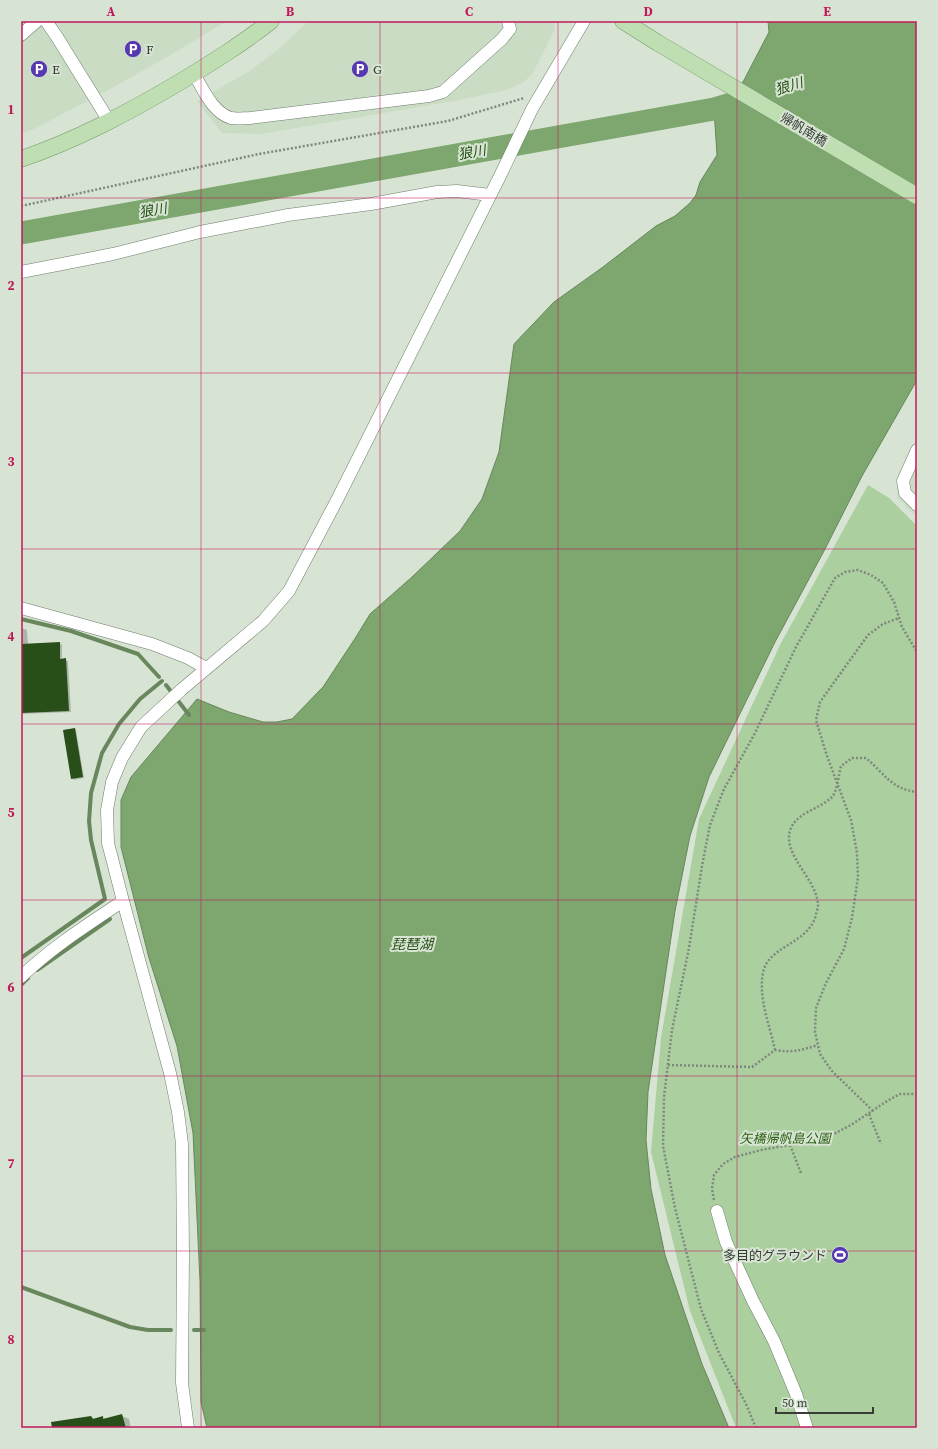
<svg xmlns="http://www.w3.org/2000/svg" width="938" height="1449" font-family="'Source Serif 4','Noto Sans JP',serif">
<rect width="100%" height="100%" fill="#d7e4d3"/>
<path fill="#cadcc4" d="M21 21H227L174 53 112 88 34 129 21 134Z
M308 21H555L554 31 533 73 524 82 507 90 454 101 261 134 222 133 197 101 248 72 279 49Z
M917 441V518L897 497V480Z"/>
<path fill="#abcf9f" d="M868 485 889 498 917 526V1428H736L690 1311 651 1152 661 1038 699 819 781 643Z"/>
<path fill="#7da76e" stroke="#68875d" d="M768 21H917V380L862 476 824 551 775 642 709 777 690 836 675 911 648 1092 646 1140 651 1189 665 1255 702 1364 729 1428H207L201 1402 200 1281 193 1133 177 1046 149 958 121 847V800L131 777 197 699 229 712 263 722H277L292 719 323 687 356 637 370 614 412 577 460 531 482 499 499 452 514 344 554 302 603 267 656 226 675 216 690 203 696 195 700 182 717 155 714 109 743 82 769 32Z"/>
<path fill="#0003" d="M21 628 27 630 28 644 59 643 62 645V660L68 661 71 712 21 714Z
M74 729 76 730 84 778 74 780 72 778Z
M122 1416 129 1419 131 1428H72L91 1417 96 1419 103 1417 106 1419Z"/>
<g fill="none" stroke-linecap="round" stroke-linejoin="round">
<path stroke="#68875d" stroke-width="4" d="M21 619 71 631 138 654 159 677
M166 685 189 715
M21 958 105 899 91 840 89 821 91 793 102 753 119 724 140 699 162 681
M37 970 110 919
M21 985 28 978
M21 1287 130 1327 148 1330H171
M194 1330H204"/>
<path stroke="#7da76e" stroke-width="23" d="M21 233 714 109 745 100"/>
</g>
<path fill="#284f19" d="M60 642V659L66 658 69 711 21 713V644Z
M75 728 83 777 71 779 63 730Z
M122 1414 126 1428H52L51 1422 91 1416 93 1419 103 1416V1419Z"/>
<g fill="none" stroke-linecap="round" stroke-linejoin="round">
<defs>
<path id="minor" d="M46 21 57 37 109 121
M21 35 37 21
M194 74C203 89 213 113 231 118 237 119 244 118 250 118L429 96 443 92 502 39 510 29 508 21
M21 272 113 254 200 232 288 215 371 204 437 192 457 191 490 195
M917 450 903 481 905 493 917 505
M21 608 152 644 188 658 206 668
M21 977C52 947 87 925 123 901
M717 1211 726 1242 753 1301 774 1341 796 1394 807 1428
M188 1428 182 1383 183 1255 182 1144 178 1112 170 1073 123 901 108 843 107 810 112 782 122 758 141 727 181 690 263 621 289 591 338 498 500 176 532 109 584 21"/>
<path id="major" d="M623 21 658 43 917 196
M21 159C77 140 129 112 180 82 211 63 242 44 271 21"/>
</defs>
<use href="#minor" stroke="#707c6c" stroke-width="13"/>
<use href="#major" stroke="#739967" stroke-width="17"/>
<path stroke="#7f887d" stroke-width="2.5" stroke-dasharray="2 2" stroke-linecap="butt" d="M21 206 259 154 448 121 524 98
M775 1050C770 1026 758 998 763 973 768 945 808 945 816 915 816 912 818 909 818 906 818 879 780 854 791 828 798 812 820 809 832 797 837 792 839 773 841 766L852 758H866C885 774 891 789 917 792
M668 1065 752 1067 775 1050C792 1053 802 1050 818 1045
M873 1111 832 1071 820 1054 815 1032 816 1008 826 983 844 949 852 918 858 877 857 853 851 820 827 756 816 720 820 702 868 635 883 624 899 618
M869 1114 881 1144
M790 1145 801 1173
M714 1200 712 1189 714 1175 723 1164 735 1157 761 1150 824 1139 851 1125 887 1101 900 1094H917
M756 1428 746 1404 719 1353 701 1309 675 1208 663 1146 664 1097 672 1030 689 948 702 866 710 825 724 789 755 733 796 647 835 578 845 572 858 570 871 575 883 583 894 602 902 627 917 652"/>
<use href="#minor" stroke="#fff" stroke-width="12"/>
<use href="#major" stroke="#bfdfb3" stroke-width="16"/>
</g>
<path fill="none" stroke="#c2185b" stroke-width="1" stroke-opacity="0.55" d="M201 21V1428M380 21V1428M558 21V1428M737 21V1428M21 198H917M21 373H917M21 549H917M21 724H917M21 900H917M21 1076H917M21 1251H917"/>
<defs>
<symbol id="parking-disc" viewBox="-11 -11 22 22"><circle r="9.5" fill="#5639b1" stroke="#d7e4d3"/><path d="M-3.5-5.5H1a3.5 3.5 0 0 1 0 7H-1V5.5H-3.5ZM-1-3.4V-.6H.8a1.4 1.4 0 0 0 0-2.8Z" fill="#fff"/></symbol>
<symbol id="stadium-disc" viewBox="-11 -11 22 22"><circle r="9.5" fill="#5639b1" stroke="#d7e4d3"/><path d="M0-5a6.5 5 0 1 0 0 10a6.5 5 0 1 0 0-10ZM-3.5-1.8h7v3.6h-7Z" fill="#fff"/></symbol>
</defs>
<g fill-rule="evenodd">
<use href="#parking-disc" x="123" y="39" width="20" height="20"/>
<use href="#parking-disc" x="29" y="59" width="20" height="20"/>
<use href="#parking-disc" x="350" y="59" width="20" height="20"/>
<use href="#stadium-disc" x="830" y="1245" width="20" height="20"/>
</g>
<g text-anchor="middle" stroke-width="4" stroke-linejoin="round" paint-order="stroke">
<g font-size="13" fill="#373d36" stroke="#d7e4d3" text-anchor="start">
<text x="146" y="54">F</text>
<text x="52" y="74">E</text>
<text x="373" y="74">G</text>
<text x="827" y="1260" text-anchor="end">多目的グラウンド</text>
</g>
<g font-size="13" fill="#373d36" stroke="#d7e4d3">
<text transform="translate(804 129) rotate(31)" y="5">帰帆南橋</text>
</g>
<g font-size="13" font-style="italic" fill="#2e6416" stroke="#d7e4d3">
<text x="785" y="1143">矢橋帰帆島公園</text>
</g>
<g font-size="14" font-style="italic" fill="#264f14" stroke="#d7e4d3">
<text transform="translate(789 86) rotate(-17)" y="5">狼川</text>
<text transform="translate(472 152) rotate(-10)" y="5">狼川</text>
<text transform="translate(153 210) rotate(-10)" y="5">狼川</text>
<text x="412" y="949">琵琶湖</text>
</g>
</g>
<rect width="938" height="1449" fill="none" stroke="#d7e4d3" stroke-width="44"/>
<path d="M776 1407v6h97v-6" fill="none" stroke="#373d36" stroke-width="2"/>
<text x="782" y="1407" font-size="12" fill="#373d36" stroke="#d7e4d3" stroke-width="3" paint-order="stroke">50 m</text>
<rect x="22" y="22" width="894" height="1405" fill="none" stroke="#c2185b" stroke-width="1.5"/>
<g font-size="13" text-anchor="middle" font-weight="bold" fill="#c2185b">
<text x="111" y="16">A</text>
<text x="290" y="16">B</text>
<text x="469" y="16">C</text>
<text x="648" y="16">D</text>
<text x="827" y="16">E</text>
<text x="11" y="114">1</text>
<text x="11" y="290">2</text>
<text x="11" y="466">3</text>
<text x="11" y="641">4</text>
<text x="11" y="817">5</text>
<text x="11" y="992">6</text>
<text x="11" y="1168">7</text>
<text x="11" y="1344">8</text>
</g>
</svg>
